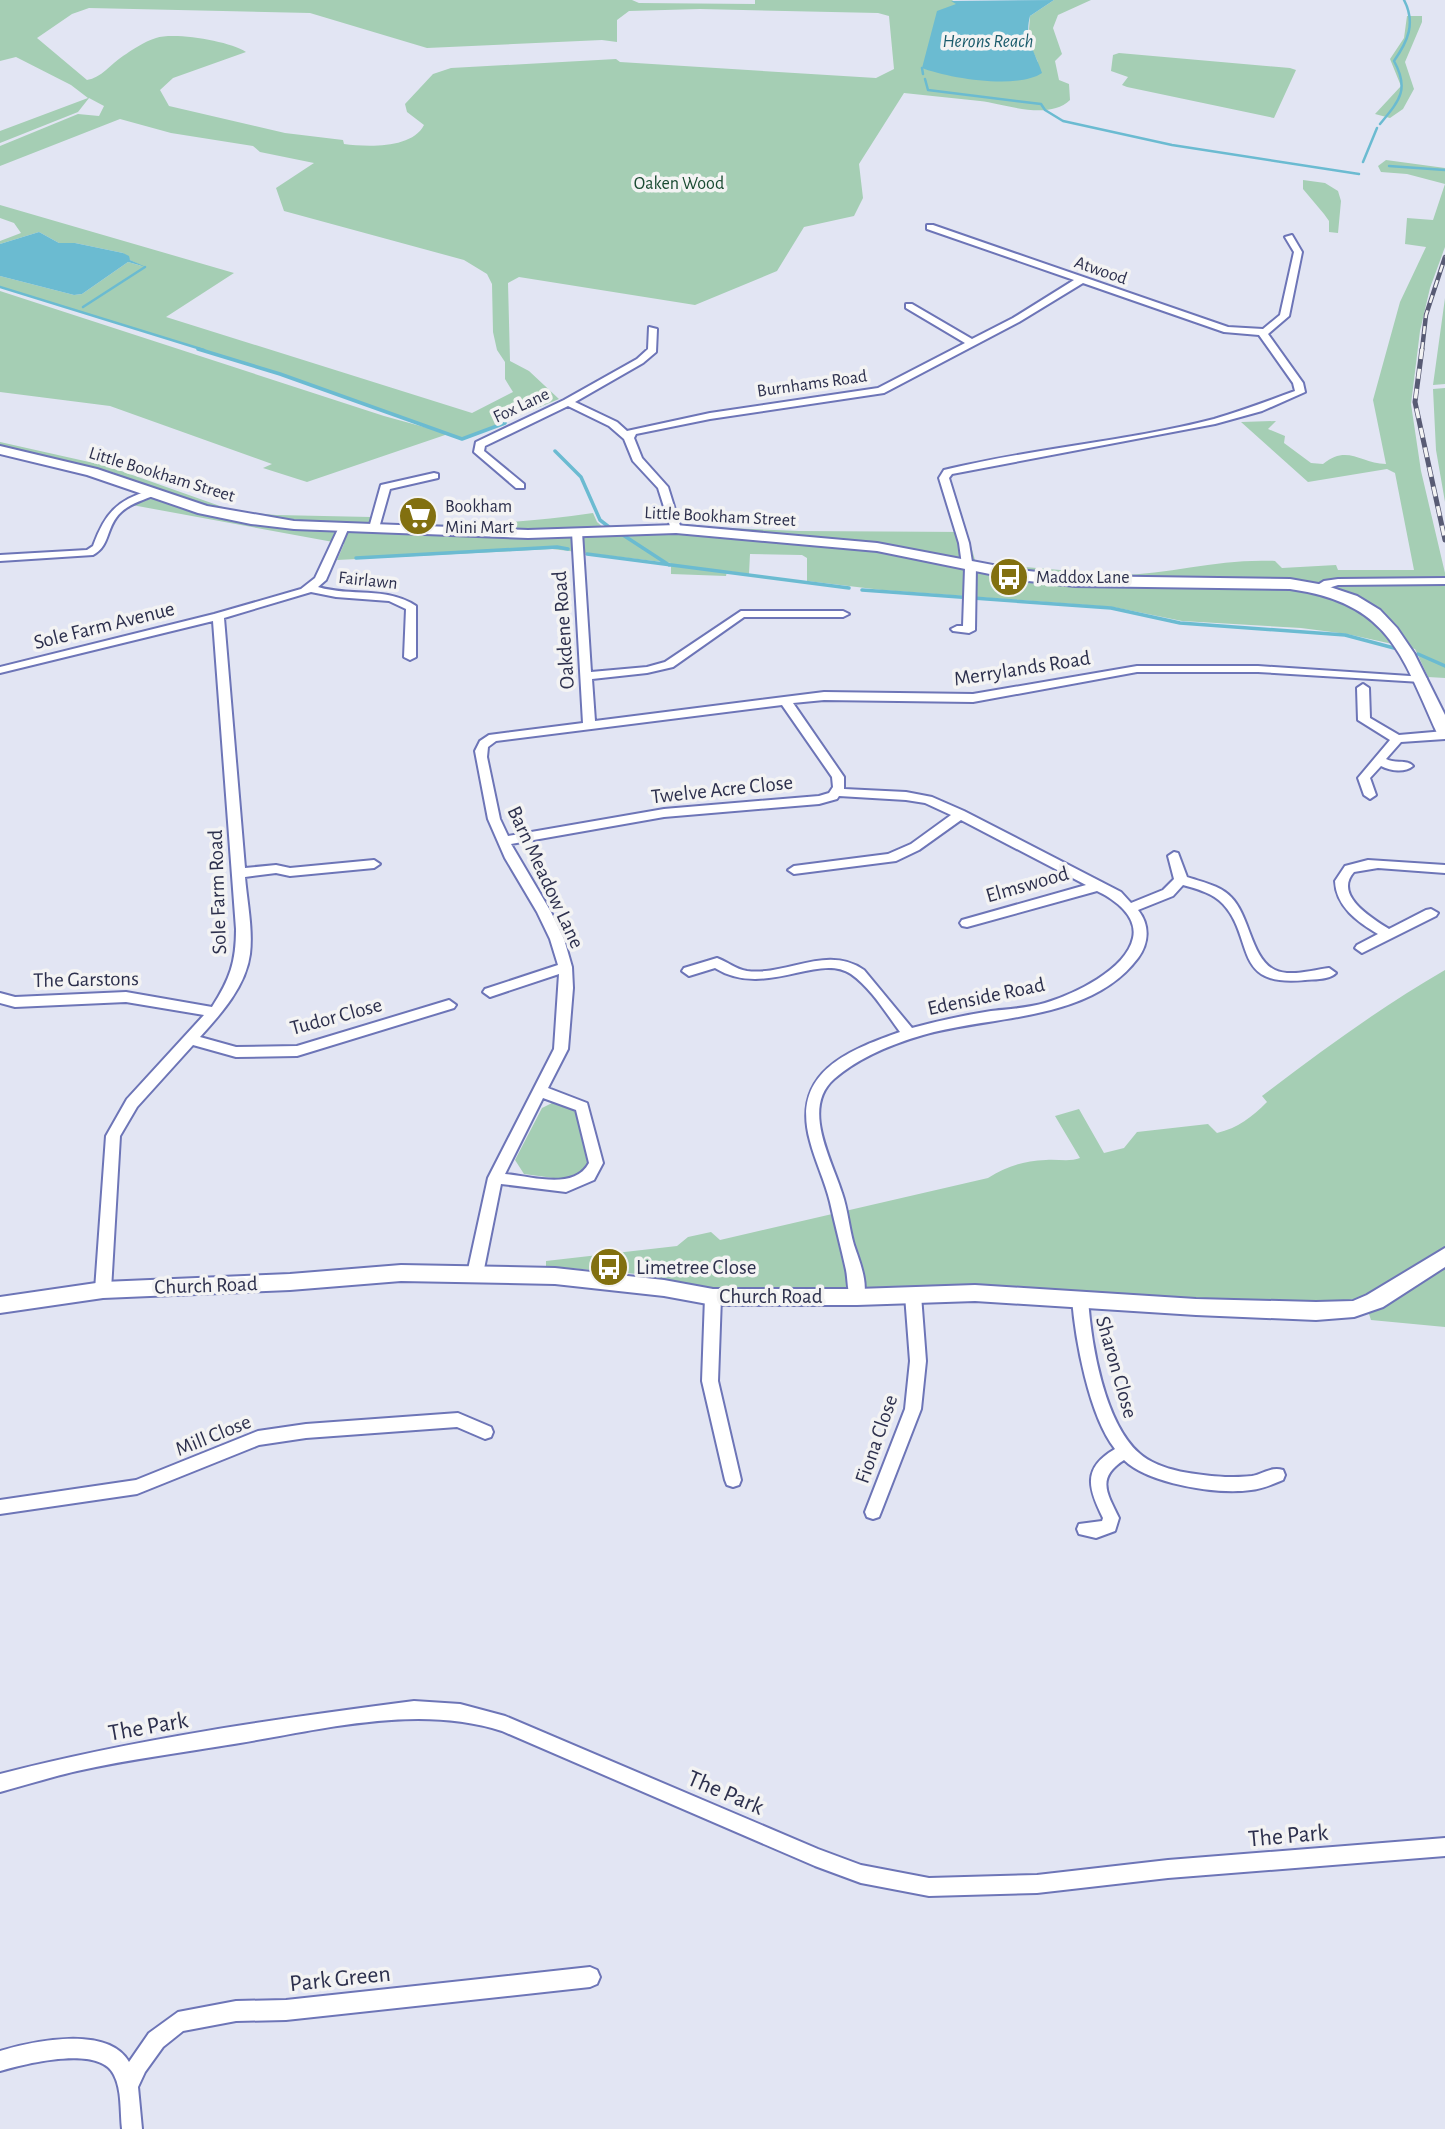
<svg xmlns="http://www.w3.org/2000/svg" width="1445" height="2129" font-family="'Alegreya Sans',sans-serif">
<rect width="100%" height="100%" fill="#e2e5f3"/>
<path fill="#a5ceb4" fill-rule="evenodd" d="M0 0H632L639 3 755 4V0H952L1038 62 1028 42 1030 16 1054 0H1091L1058 15 1053 28 1062 54 1055 61 1059 80 1069 84 1070 100C1048 121 1006 104 980 101 955 98 929 96 904 93L859 164 863 198 854 216 804 227 777 271 695 305 519 277 508 283 510 361 529 371 559 399 462 439 448 434 307 482 263 468 272 464 110 406 0 392V291L384 416 435 430 280 374 0 287V276L74 295 82 294 128 262 142 266 130 260 123 253 75 243H59L39 232 0 244V241L21 233 14 223 0 218V205L234 273 166 317 472 413 513 392 505 379V362L497 350 493 332 492 284 487 274 464 260 284 211 276 188 314 163 260 152 253 146 171 133 120 119 0 166V146L78 114 99 116 104 106 89 98 78 112 0 143V131L88 98 71 85 16 57 0 61ZM89 8 310 13 427 48 602 40 617 42V20L629 11 700 9 878 13 889 16 894 69 876 78 620 62 616 59 451 68 433 74 405 104 407 112 424 125C412 149 367 147 344 144L343 140 285 133 169 106 160 90 173 78 246 52C229 41 175 32 156 38 145 41 132 50 123 56 111 64 101 78 87 80L37 38 72 14Z
M1407 16H1422V22L1405 62 1414 89 1403 109 1390 118 1375 114 1401 86 1390 59 1404 38Z
M1119 53 1290 68 1296 70 1274 118 1127 87 1122 85 1128 77 1111 71 1113 55Z
M1386 160 1445 168V247L1430 288 1420 331 1411 404 1421 471 1445 573V678L1428 677 1415 649 1347 634 1301 628 1182 621 1113 607 882 590 807 581V558L802 555 750 554 749 574 727 571 726 576 671 574V563L552 549 337 560 344 544 132 505 147 500 156 490 112 472 0 446V442L107 466 234 511 276 515 371 517 372 523C448 527 518 524 593 513L597 522 604 528 662 525 799 531 967 532 975 560 979 563 1119 575C1171 574 1222 558 1275 561L1282 568 1336 565 1338 570H1414L1395 473 1387 469 1308 482 1241 422 1276 421 1268 429 1285 436 1284 443 1311 463 1323 464C1347 444 1360 463 1386 464L1373 400 1400 302 1426 247 1405 244 1407 218 1433 220 1445 184 1407 174 1381 172 1378 166Z
M1303 180 1325 183 1338 191 1341 201 1338 233 1329 232V221L1324 214 1303 189Z
M1445 298V384L1433 385Z
M1445 388V502L1436 450 1433 389Z
M1445 970V1327L1371 1320 1368 1311 1352 1299 1339 1303 1150 1298 1016 1286 873 1287 831 1290 701 1289 637 1274 546 1266V1261L677 1246 688 1237 711 1232 720 1240 988 1178C1007 1166 1023 1161 1046 1160 1058 1159 1070 1162 1080 1158L1055 1116 1079 1109 1104 1153 1124 1148 1137 1132 1208 1124 1217 1133C1238 1128 1252 1117 1267 1102L1262 1096C1321 1051 1381 1007 1445 970Z
M554 1102 577 1111 588 1167 568 1180 524 1174 515 1160 542 1108Z"/>
<path fill="#6bbbd1" d="M1054 0 1030 16C1024 39 1035 52 1042 73 1017 90 948 78 922 68L937 11 956 4 951 1Z
M39 232 59 243H75L123 253 129 256 130 260 146 267 128 262 82 294 74 295 0 276V244Z"/>
<g fill="none" stroke-linecap="round" stroke-linejoin="round">
<path stroke="#6bbbd1" stroke-width="2.5" d="M922 68 923 74
M925 79 928 90 1041 104 1045 110 1063 121 1172 145 1359 174
M1380 124C1399 101 1410 90 1394 61 1408 41 1416 23 1404 0
M1363 162 1377 128
M1389 166 1445 170
M0 287 204 350
M83 307 145 267"/>
<path stroke="#6bbbd1" stroke-width="3.5" d="M198 349 280 374 462 439 505 423
M555 451 581 477 600 520 609 527
M623 535 669 565
M587 554 849 588
M356 558 557 547 568 549
M862 590 1111 608 1180 623 1345 635 1394 648
M1418 654 1445 666"/>
<defs>
<path id="minor" d="M927 225H933L1228 327 1263 329 1280 315 1294 252 1285 237 1292 235 1302 252 1289 316 1268 334 1303 383 1305 392 1262 411 1215 424 952 474 949 478 969 543 972 562 976 565 975 630 969 633 953 631 951 629 957 626H963L965 568 962 565 959 543 939 478 944 470C1033 448 1125 442 1214 419 1241 411 1268 401 1295 391L1293 383 1259 335 1224 332 1083 283 1019 322 884 393 710 419 636 434 634 438 642 458 668 487 681 529 676 532 671 529 658 488 633 461 624 439 609 426 568 406 485 446 484 451 524 484V488H516L474 452 476 442 564 400 637 359 648 349 649 327 657 329 656 352 643 363 575 402 617 422 627 431 710 413 878 388 965 343 906 308V304H912L972 339 1013 318 1074 280 927 229Z
M434 473 438 474V478L390 489 379 528 374 531 370 530 369 528 381 485Z
M151 490 156 493 155 495C141 501 125 505 116 518 106 532 109 546 93 555L0 561V555L87 550 93 546C105 513 117 500 151 490Z
M344 524 349 527 326 580 318 587C351 597 386 586 416 606V657L410 660 404 657 406 609 389 601 336 597 311 592 224 618 245 868 276 865 290 868 374 860 380 864 374 868 290 876 276 873 245 877C247 901 253 929 250 954 246 986 221 1014 200 1037L236 1047 297 1046 449 1000 456 1005 454 1008 297 1056 236 1057 193 1045 137 1107 120 1136 111 1290 108 1294 103 1296 98 1294 95 1290 106 1136 127 1099 204 1015 126 1002 15 1007 0 1003V993L15 997 126 992 212 1007C230 979 236 962 236 929L213 621 0 673V667L214 614 301 589 315 578 339 527Z
M577 529 582 532 591 672 647 667 665 662 741 611H843L849 614 843 617H744L673 667 647 673 592 679 595 721 824 692 973 694 1137 666H1258L1425 677 1427 679 1421 682 1258 672H1137L973 702 824 700 793 703 844 777V789L906 792 932 797 964 811 1121 892 1131 903 1163 890 1174 879 1168 856 1174 852 1178 853 1187 877C1201 882 1220 885 1231 897 1250 916 1251 959 1275 970 1290 977 1313 970 1329 968L1336 973C1329 980 1315 979 1305 980 1231 988 1255 938 1223 904 1213 893 1197 889 1183 885L1173 896 1138 910C1150 925 1149 943 1138 958 1090 1022 992 1015 923 1035 892 1044 858 1058 834 1079 801 1108 832 1160 842 1193 848 1210 849 1228 854 1245 859 1260 870 1286 862 1301L857 1303 852 1301C847 1292 848 1280 846 1270 841 1247 835 1225 830 1202 825 1181 815 1161 810 1141 791 1073 846 1051 900 1032 886 1013 871 988 851 974 818 952 765 999 715 968L689 976 682 971 684 968 717 958C728 962 735 969 747 971 786 976 828 944 864 970L912 1028C938 1021 965 1015 991 1011 1009 1009 1028 1008 1045 1003 1074 994 1126 970 1133 938 1138 916 1114 899 1097 891L967 927 962 926 960 923 962 920 1086 885 961 820 919 850 896 861 794 874 788 870 794 866 888 854 911 844 951 815 925 803 906 800 839 796 837 799 819 804 664 817 511 844 551 912 564 939 572 967 573 988 568 1049 548 1088 587 1103 603 1163 594 1180 566 1192 501 1184 483 1274 480 1278 475 1280 470 1278 467 1274 488 1178 554 1049 559 974 490 997 483 992 485 989 558 965 550 939 537 912 505 858 488 819 475 751 480 741 489 735 583 723 572 532ZM782 705 832 777 833 787 829 793 819 796 664 809 508 836 500 819 487 757 488 747 496 741ZM543 1098 576 1110 589 1163C574 1191 531 1176 505 1174Z
M1445 578V584L1338 585 1319 591 1313 588 1324 581 1338 579Z
M1363 684 1369 688 1370 718 1399 735 1445 731V739L1401 742 1386 759C1395 764 1407 759 1413 766 1405 773 1390 771 1381 766L1370 778 1376 795 1370 799 1364 795 1358 778 1390 740 1358 720 1357 688Z
M1368 860 1445 865V873L1378 868 1354 872C1333 895 1372 918 1389 929L1426 910 1431 909 1438 913 1436 916 1362 953 1355 948 1357 945 1378 934C1358 922 1336 907 1335 881L1345 866Z
M913 1289 918 1291 921 1295 926 1361 921 1409 881 1512 879 1517 873 1519 867 1517 865 1512 905 1409 910 1361 905 1295 908 1291Z
M713 1291 718 1293 721 1297 718 1381 741 1480 739 1485 733 1487 727 1485 725 1480 702 1381 705 1297 708 1293Z
M1080 1292 1085 1294 1088 1298C1091 1343 1104 1422 1139 1453 1160 1472 1199 1475 1225 1477 1234 1477 1243 1477 1252 1476 1263 1474 1272 1466 1283 1470L1285 1475 1283 1480C1273 1484 1262 1489 1251 1490 1218 1495 1149 1484 1124 1460 1096 1478 1107 1493 1119 1518L1115 1531 1096 1538 1079 1534 1077 1529 1079 1524 1102 1521 1103 1518C1088 1488 1082 1468 1115 1449 1089 1416 1075 1339 1072 1298L1075 1294Z
M458 1413 491 1427 493 1432 491 1437 485 1439 457 1427 306 1438 259 1445 137 1494 0 1514V1500L136 1480 258 1431 306 1424Z
M414 1701 460 1704 505 1716 818 1849 861 1865 929 1878 1037 1875 1168 1860 1445 1838V1856L1168 1878 1037 1893 929 1896 861 1883 815 1866 502 1731C419 1704 324 1729 240 1743 186 1752 130 1759 77 1771 51 1777 26 1785 0 1792V1774C135 1739 275 1719 414 1701Z
M590 1967 597 1970 600 1977 597 1984 590 1987 286 2020 236 2021 183 2031 163 2047 145 2072 138 2087 142 2129H122C120 2112 122 2090 114 2075 100 2044 24 2064 0 2071V2051C33 2041 108 2025 129 2062L149 2033 178 2012 236 2001 286 2000Z"/>
<path id="tertiary" d="M0 446 97 469 207 506 294 521 528 530 676 525 877 543 1019 570 1075 576 1290 579 1324 585 1357 596 1380 610 1397 628 1414 653 1445 715V738L1437 733C1400 651 1388 603 1290 589L1075 586 1019 580 877 551 676 533 528 538 294 529 251 524 198 513 87 475 0 454Z
M1445 1248V1267L1383 1307 1354 1317 1316 1320 1196 1315 975 1301 857 1305H713L664 1296 555 1284 401 1281 290 1290 103 1298 0 1313V1297L103 1282 290 1274 401 1265 555 1268 664 1280 713 1289H857L975 1285 1196 1299 1316 1302 1353 1301 1367 1295Z"/>
</defs>
<use href="#minor" stroke="#6d75b7" stroke-width="4"/>
<use href="#tertiary" stroke="#6d75b7" stroke-width="4"/>
<use href="#minor" fill="#fff" fill-rule="evenodd"/>
<use href="#tertiary" fill="#fff" fill-rule="evenodd"/>
<defs>
<path id="rail-far1" d="M1422 350 1426 315 1445 257"/>
<path id="rail" d="M1422 349 1415 402 1445 540"/>
</defs>
<use href="#rail-far1" stroke="#585b74" stroke-width="4.5"/>
<use href="#rail" stroke="#585b74" stroke-width="5"/>
<use href="#rail-far1" stroke="#f3f3f3" stroke-width="2.5" stroke-dasharray="8" stroke-linecap="butt"/>
<use href="#rail" stroke="#f3f3f3" stroke-width="3.5" stroke-dasharray="10" stroke-linecap="butt"/>
</g>
<defs>
<symbol id="supermarket-disc" viewBox="-11 -11 22 22"><circle r="9.5" fill="#827010" stroke="#f3f3f3"/><path d="M-6-5.5h2.5l.6 2H6L4.5 2H-2.5L-4.4-4H-6ZM-1.5 3.2a1.3 1.3 0 1 0 .1 0ZM3 3.2a1.3 1.3 0 1 0 .1 0Z" fill="#fff"/></symbol>
<symbol id="bus-disc" viewBox="-11 -11 22 22"><circle r="9.5" fill="#827010" stroke="#f3f3f3"/><path d="M-5-6H5V4H4V6H2V4H-2V6H-4V4H-5ZM-3.5-4V0h7V-4ZM-3.5 1.2v1.5H-2V1.2ZM2 1.2v1.5H3.5V1.2Z" fill="#fff"/></symbol>
</defs>
<g fill-rule="evenodd">
<use href="#supermarket-disc" x="396" y="494" width="44" height="44"/>
<use href="#bus-disc" x="987" y="555" width="44" height="44"/>
<use href="#bus-disc" x="587" y="1245" width="44" height="44"/>
</g>
<g text-anchor="middle" stroke-width="7" stroke-linejoin="round" paint-order="stroke">
<g font-size="18" fill="#1a4b32" stroke="#f3f3f3">
<text x="679" y="189">Oaken Wood</text>
</g>
<g font-size="18" fill="#2d304d" stroke="#f3f3f3">
<text transform="translate(1101 270) rotate(19)" y="6">Atwood</text>
<text transform="translate(812 383) rotate(-8)" y="6">Burnhams Road</text>
<text transform="translate(521 405) rotate(-25)" y="6">Fox Lane</text>
<text transform="translate(162 474) rotate(17)" y="6">Little Bookham Street</text>
<text transform="translate(720 516) rotate(3)" y="6">Little Bookham Street</text>
<text transform="translate(368 580) rotate(6)" y="6">Fairlawn</text>
</g>
<g font-size="18" fill="#2d304d" stroke="#f3f3f3" text-anchor="start">
<text x="445" y="512">Bookham<tspan x="445" dy="21">Mini Mart</tspan></text>
<text x="1036" y="583">Maddox Lane</text>
</g>
<g font-size="19" font-style="italic" fill="#1b5c6c" stroke="#f3f3f3">
<text x="988" y="47">Herons Reach</text>
</g>
<g font-size="21" fill="#2d304d" stroke="#f3f3f3">
<text transform="translate(104 625) rotate(-14)" y="7">Sole Farm Avenue</text>
<text transform="translate(563 630) rotate(-94)" y="7">Oakdene Road</text>
<text transform="translate(1022 668) rotate(-9)" y="7">Merrylands Road</text>
<text transform="translate(722 789) rotate(-6)" y="7">Twelve Acre Close</text>
<text transform="translate(546 877) rotate(65)" y="7">Barn Meadow Lane</text>
<text transform="translate(1027 884) rotate(-16)" y="7">Elmswood</text>
<text transform="translate(217 892) rotate(-92)" y="7">Sole Farm Road</text>
<text transform="translate(86 979) rotate(-1)" y="7">The Garstons</text>
<text transform="translate(986 996) rotate(-12)" y="7">Edenside Road</text>
<text transform="translate(336 1016) rotate(-15)" y="7">Tudor Close</text>
<text transform="translate(206 1285) rotate(-2)" y="7">Church Road</text>
<text x="771" y="1303">Church Road</text>
<text transform="translate(1117 1367) rotate(74)" y="7">Sharon Close</text>
<text transform="translate(213 1435) rotate(-22)" y="7">Mill Close</text>
<text transform="translate(876 1439) rotate(-71)" y="7">Fiona Close</text>
</g>
<g font-size="21" fill="#2d304d" stroke="#f3f3f3" text-anchor="start">
<text x="636" y="1274">Limetree Close</text>
</g>
<g font-size="24" fill="#2d304d" stroke="#f3f3f3">
<text transform="translate(148 1726) rotate(-10)" y="8">The Park</text>
<text transform="translate(726 1792) rotate(23)" y="8">The Park</text>
<text transform="translate(1288 1835) rotate(-5)" y="8">The Park</text>
<text transform="translate(340 1978) rotate(-6)" y="8">Park Green</text>
</g>
</g>
</svg>
